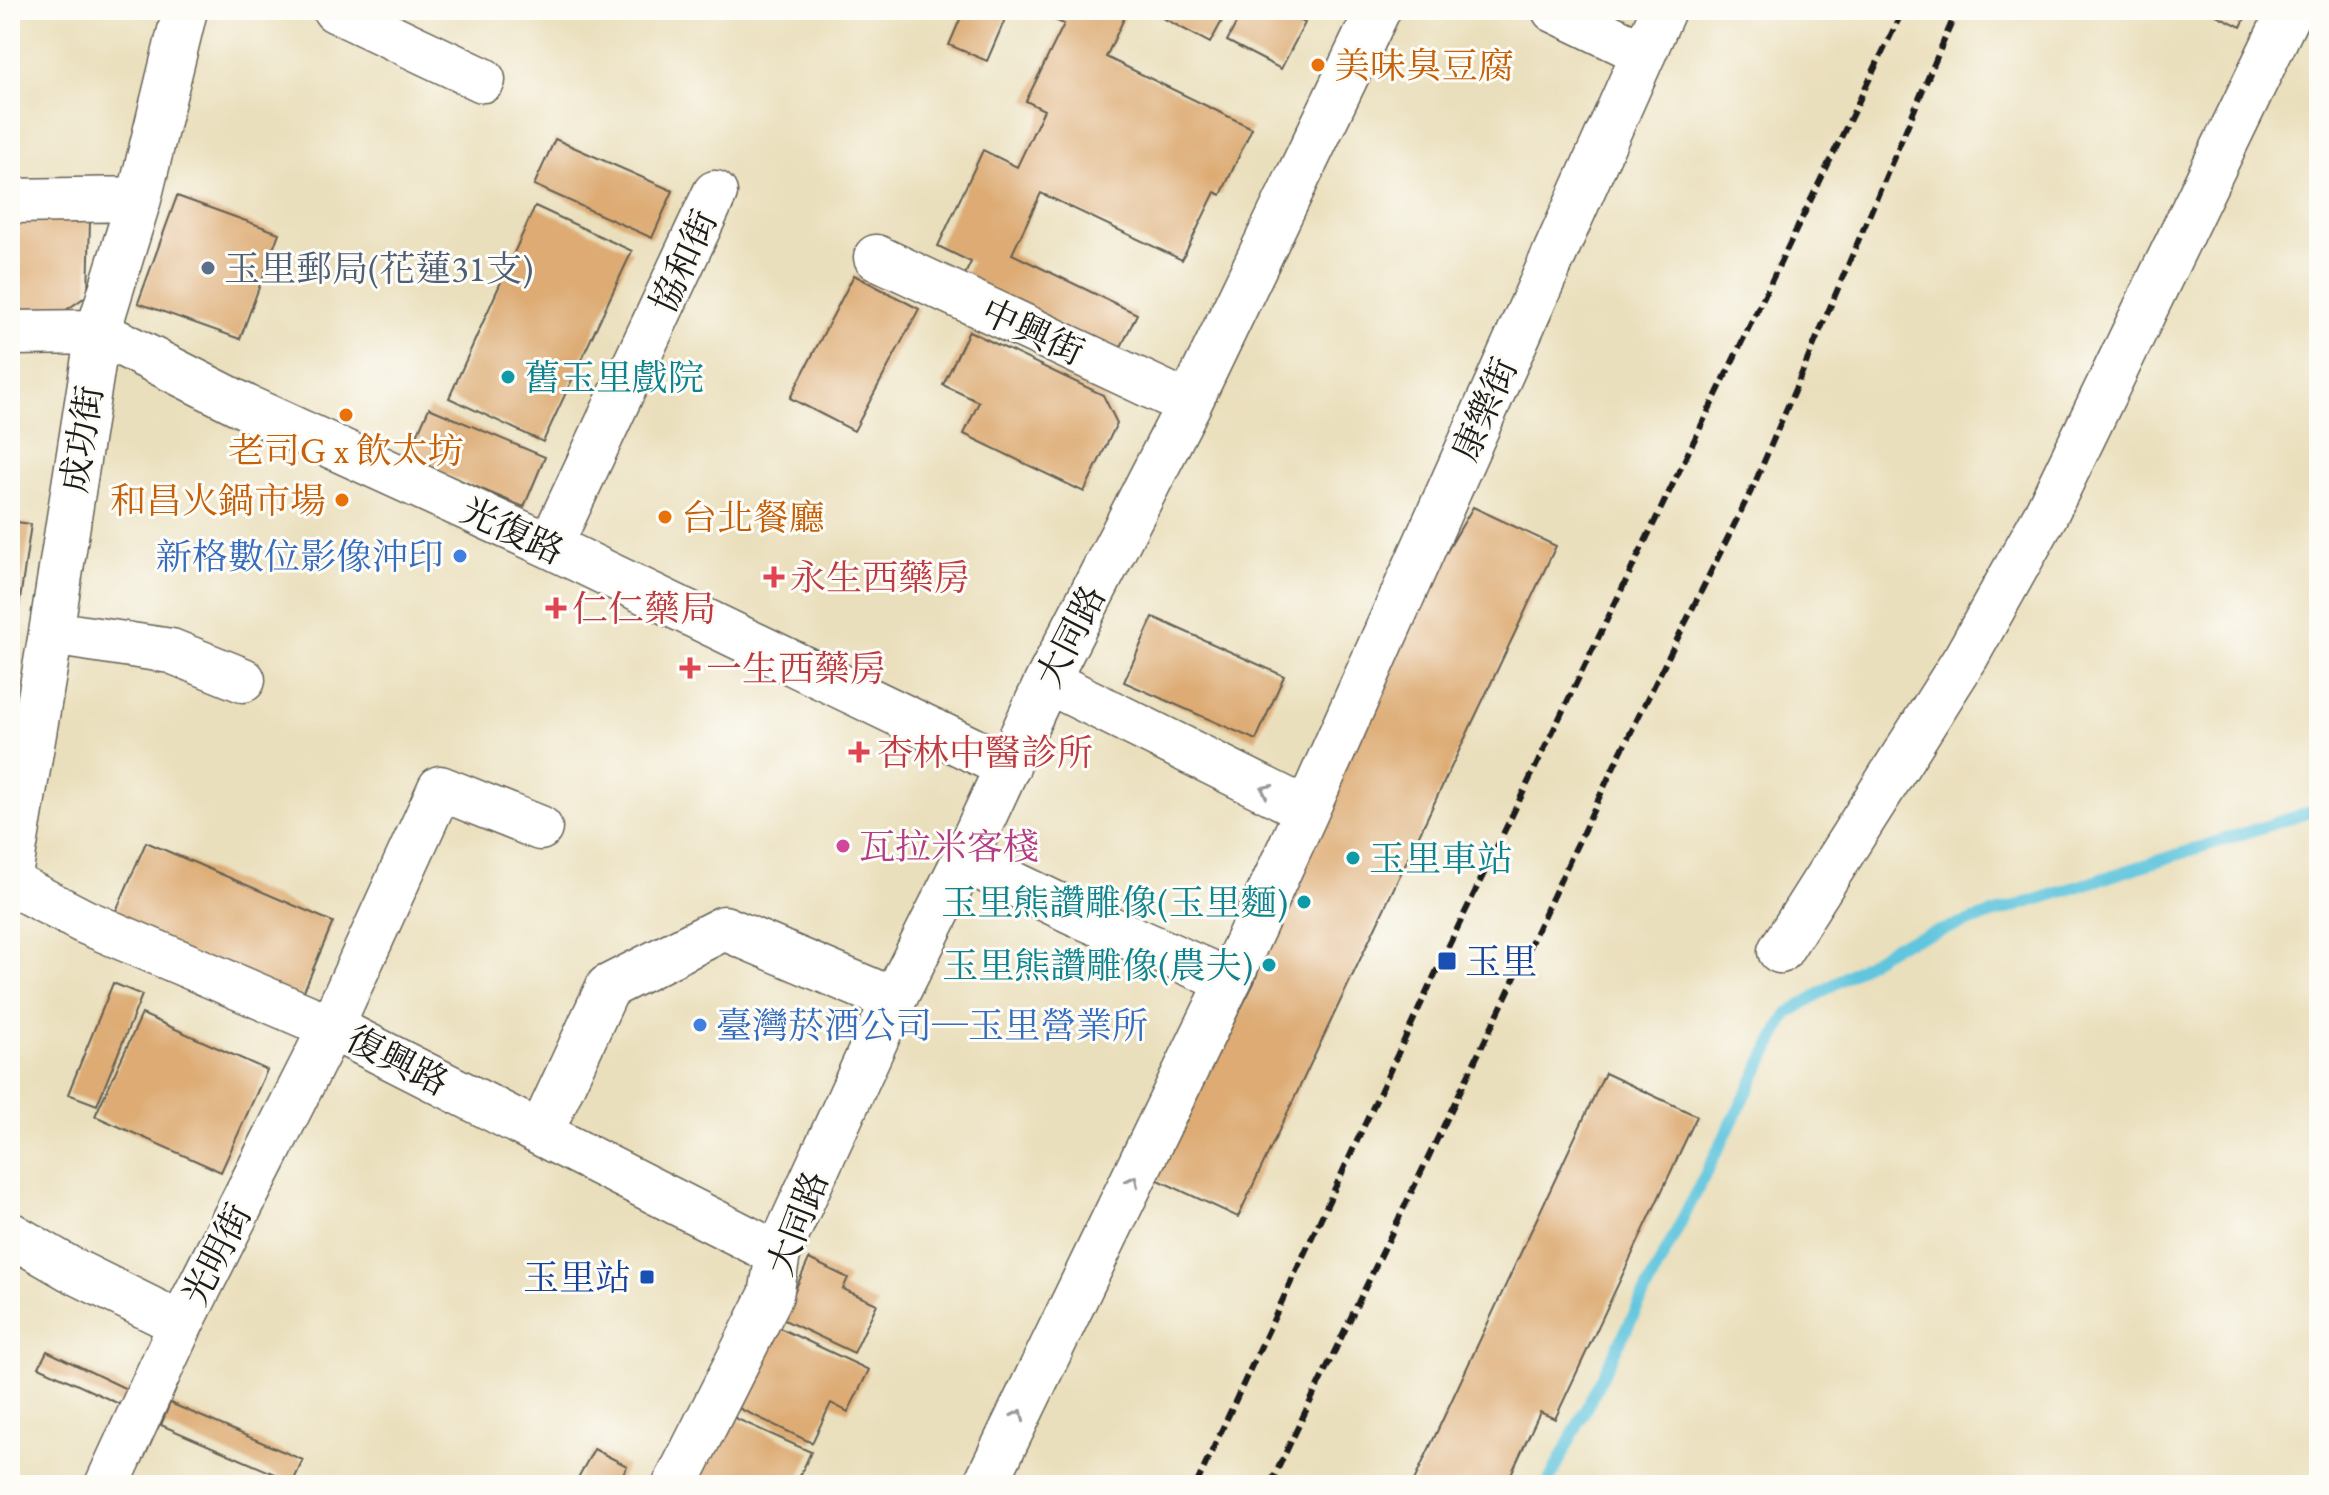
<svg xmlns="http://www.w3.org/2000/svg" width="2329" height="1495" font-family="'EB Garamond','Noto Serif TC',serif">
<rect width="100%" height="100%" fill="#fdfcf7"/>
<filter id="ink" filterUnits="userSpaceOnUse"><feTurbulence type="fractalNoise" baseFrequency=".0125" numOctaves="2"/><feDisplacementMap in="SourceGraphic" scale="16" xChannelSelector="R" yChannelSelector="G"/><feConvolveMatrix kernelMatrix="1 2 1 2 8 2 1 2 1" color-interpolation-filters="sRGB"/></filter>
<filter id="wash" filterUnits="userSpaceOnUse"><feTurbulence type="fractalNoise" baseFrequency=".006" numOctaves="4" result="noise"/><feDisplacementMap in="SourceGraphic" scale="32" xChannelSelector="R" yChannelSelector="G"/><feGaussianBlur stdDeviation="1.8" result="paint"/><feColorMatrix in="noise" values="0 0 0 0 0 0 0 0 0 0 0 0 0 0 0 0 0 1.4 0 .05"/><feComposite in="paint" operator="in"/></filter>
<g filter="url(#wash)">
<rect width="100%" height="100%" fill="#eadfbc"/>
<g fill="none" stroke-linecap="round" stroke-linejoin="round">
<path stroke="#60c5dd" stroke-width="12" d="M1547 1485 1787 1014 1896 945 2319 809"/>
</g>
<g id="blocks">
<path fill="#ddab73" d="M964 10H1009L987 61 949 45Z
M1033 10H1128L1106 57 1252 128 1221 195 1215 192 1182 260 1041 193 1012 254 1137 314 1120 349 959 287 971 262 938 246 983 150 1017 167 1044 110 1026 101 1064 24Z
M1148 10H1228L1210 43Z
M1243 10H1281L1305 23 1281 69 1227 41Z
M2206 10H2249L2241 27Z
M555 139 673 191 652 238 534 185Z
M177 196 279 233 240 339 138 303Z
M535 206 632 251 543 442 449 398Z
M10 221H90L88 295 46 324H10Z
M854 275 919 309 854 431 790 398Z
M969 331 1103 395 1117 423 1084 492 964 434 979 402 943 385Z
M429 408 545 457 524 507 407 458Z
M1473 507 1556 546 1238 1217 1154 1178 1254 983 1341 732Z
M10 521 31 524 12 655H10Z
M1153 617 1284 676 1256 740 1124 682Z
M146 842 333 922 298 1005 110 925Z
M113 983 142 995 97 1105 68 1094Z
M142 1014 267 1070 221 1172 95 1116Z
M1605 1073 1697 1116 1555 1419 1540 1412 1506 1485H1412Z
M809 1259 848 1278 843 1289 877 1304 854 1353 782 1319Z
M771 1324 869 1370 848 1412 831 1403 812 1443 732 1405Z
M47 1351 139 1395 130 1409 39 1367Z
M170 1403 303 1460 293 1482 161 1425Z
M726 1414 811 1452 796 1485H694Z
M594 1449 627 1466 617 1485H574Z"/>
</g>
</g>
<g filter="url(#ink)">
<use href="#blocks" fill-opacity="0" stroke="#646054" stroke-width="2"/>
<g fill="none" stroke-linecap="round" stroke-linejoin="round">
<defs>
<path id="minor" d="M335 10 483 80
M1554 10 1644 53
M10 201 139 199
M876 257 1189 404
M10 333 98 332 246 407 550 546 1008 767
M550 546 715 193
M51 633 171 651 243 680
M1307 810 1663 10
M964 860 1079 915 1229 981 1307 810 1047 681
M10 875 51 633 98 332 139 199 185 10
M10 883 83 921 331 1027 778 1254
M1780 951 1966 657 2046 514 2290 10
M541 1132 608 987 724 928 894 1000
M10 1234 70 1269 181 1324
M107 1485 181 1324 331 1027 440 788 540 828
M675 1485 771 1295 778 1254 894 1000 964 860 1047 681 1189 404 1378 10
M985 1485 1229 981"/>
</defs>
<use href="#minor" stroke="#646054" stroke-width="47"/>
<use href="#minor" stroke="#fff" stroke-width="44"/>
<path stroke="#1c1c1c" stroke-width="6" stroke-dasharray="12 6" stroke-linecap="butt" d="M1196 1485 1437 970 1903 10
M1270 1485 1500 1009 1614 766 1754 485 1957 10"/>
</g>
<defs><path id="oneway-chevron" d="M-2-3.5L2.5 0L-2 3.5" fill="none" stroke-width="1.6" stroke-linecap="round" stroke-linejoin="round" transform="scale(2)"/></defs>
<g stroke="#999">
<use href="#oneway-chevron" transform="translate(1266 790) rotate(-154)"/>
<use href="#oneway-chevron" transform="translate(1133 1181) rotate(-64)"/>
<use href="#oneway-chevron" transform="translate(1019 1415) rotate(-64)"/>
</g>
</g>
<g fill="#e8710a" stroke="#fdfcf7" stroke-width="3">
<circle cx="1318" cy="65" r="8"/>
<circle cx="346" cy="415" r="8"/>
<circle cx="342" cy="500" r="8"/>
<circle cx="665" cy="517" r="8"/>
</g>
<circle fill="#5c6f8a" stroke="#fdfcf7" stroke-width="3" cx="208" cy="268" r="8"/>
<g fill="#0f9aa8" stroke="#fdfcf7" stroke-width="3">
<circle cx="508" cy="377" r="8"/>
<circle cx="1353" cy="858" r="8"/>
<circle cx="1304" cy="902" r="8"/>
<circle cx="1269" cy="965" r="8"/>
</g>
<g fill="#3f7fe0" stroke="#fdfcf7" stroke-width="3">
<circle cx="460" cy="556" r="8"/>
<circle cx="700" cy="1025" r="8"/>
</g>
<g fill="#e0444e" stroke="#fdfcf7" stroke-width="3">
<path d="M770 565h8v8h8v8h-8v8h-8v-8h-8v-8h8z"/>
<path d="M552 596h8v8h8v8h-8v8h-8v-8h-8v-8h8z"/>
<path d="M686 656h8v8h8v8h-8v8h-8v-8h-8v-8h8z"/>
<path d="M855 740h8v8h8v8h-8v8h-8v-8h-8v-8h8z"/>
</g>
<circle fill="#d1479c" stroke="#fdfcf7" stroke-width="3" cx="843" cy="846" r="8"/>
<g fill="#1a4fb4" stroke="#fdfcf7" stroke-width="3">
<rect x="1437" y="951" width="20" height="20" rx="4"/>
<rect x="639" y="1269" width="16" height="16" rx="4"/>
</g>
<g text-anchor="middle" stroke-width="6" stroke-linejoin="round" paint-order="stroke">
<g font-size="36" fill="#c56008" stroke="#fdfcf7" text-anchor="start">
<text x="1334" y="78">美味臭豆腐</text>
<text x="346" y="463" text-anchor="middle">老司G x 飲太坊</text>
<text x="326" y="513" text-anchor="end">和昌火鍋市場</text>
<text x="681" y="530">台北餐廳</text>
</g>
<g font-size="36" fill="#1c1c1c" stroke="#fdfcf7">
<text transform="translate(683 261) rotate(-65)" y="13">協和街</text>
<text transform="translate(1033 331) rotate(25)" y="13">中興街</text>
<text transform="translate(1484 409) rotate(-66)" y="13">康樂街</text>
<text transform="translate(81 439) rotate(-81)" y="13">成功街</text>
<text transform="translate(513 530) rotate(25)" y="13">光復路</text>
<text transform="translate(1070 636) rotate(-63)" y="13">大同路</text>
<text transform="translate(398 1060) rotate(27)" y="13">復興路</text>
<text transform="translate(797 1223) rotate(-69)" y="13">大同路</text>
<text transform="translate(216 1254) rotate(-63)" y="13">光明街</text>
</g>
<g font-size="36" fill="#4e5e75" stroke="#fdfcf7" text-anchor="start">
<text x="224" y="281">玉里郵局(花蓮31支)</text>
</g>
<g font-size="36" fill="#0d838f" stroke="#fdfcf7" text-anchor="start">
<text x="524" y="390">舊玉里戲院</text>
<text x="1369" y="871">玉里車站</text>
<text x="1288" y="915" text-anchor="end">玉里熊讚雕像(玉里麵)</text>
<text x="1253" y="978" text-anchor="end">玉里熊讚雕像(農夫)</text>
</g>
<g font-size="36" fill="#366cbe" stroke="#fdfcf7" text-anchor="end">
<text x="444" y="569">新格數位影像沖印</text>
<text x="716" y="1038" text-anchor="start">臺灣菸酒公司─玉里營業所</text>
</g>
<g font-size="36" fill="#be3a42" stroke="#fdfcf7" text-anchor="start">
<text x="790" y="590">永生西藥房</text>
<text x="572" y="621">仁仁藥局</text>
<text x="706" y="681">一生西藥房</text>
<text x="877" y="765">杏林中醫診所</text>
</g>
<g font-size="36" fill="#b23c85" stroke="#fdfcf7" text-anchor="start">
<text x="859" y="859">瓦拉米客棧</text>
</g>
<g font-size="36" fill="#164399" stroke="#fdfcf7" text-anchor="start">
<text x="1465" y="974">玉里</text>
<text x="631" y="1290" text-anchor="end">玉里站</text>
</g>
</g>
<rect width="2329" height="1495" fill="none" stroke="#fdfcf7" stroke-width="40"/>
</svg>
